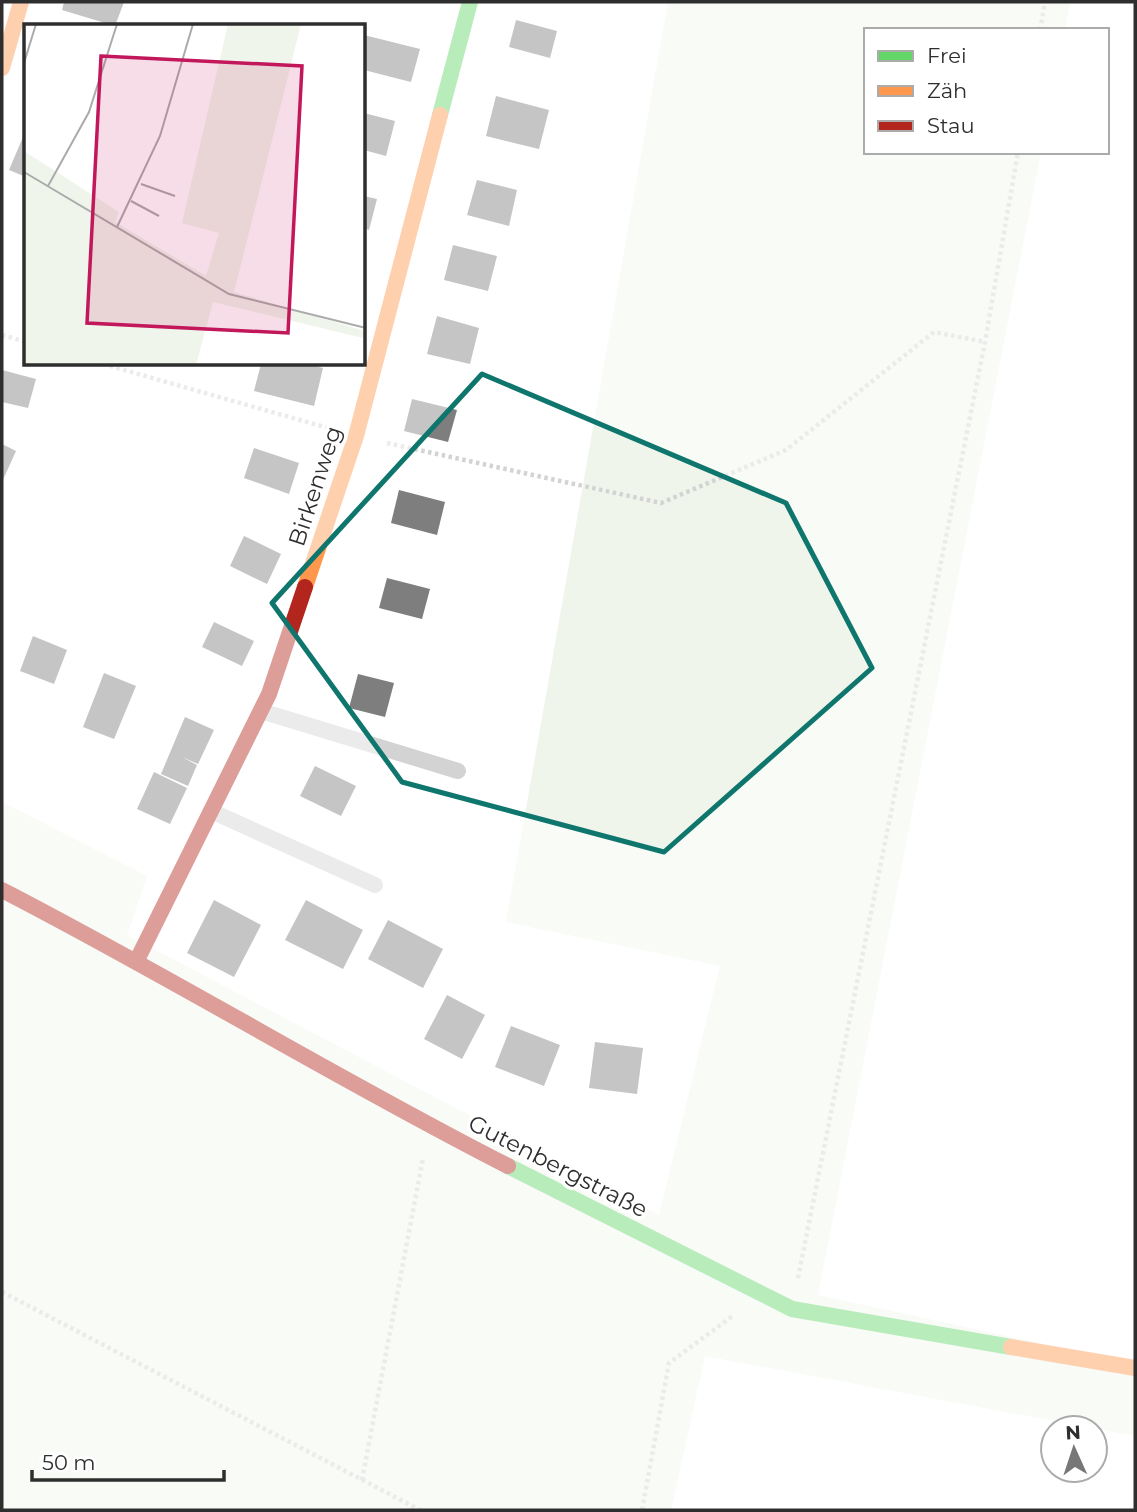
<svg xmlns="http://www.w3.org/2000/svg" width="1137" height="1512" viewBox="0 0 1137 1512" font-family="Montserrat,sans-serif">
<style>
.green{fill:#f0f5ec}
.building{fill:#7e7e7e}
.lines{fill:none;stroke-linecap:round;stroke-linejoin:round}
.path{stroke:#d3d3d3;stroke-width:4.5;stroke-dasharray:3.5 3.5;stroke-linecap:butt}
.lane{stroke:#d3d3d3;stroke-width:16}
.fast{stroke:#63d668;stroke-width:16}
.slow{stroke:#ff974d;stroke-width:16}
.jam{stroke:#b3261e;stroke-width:16}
.marked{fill:none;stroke:#0f766e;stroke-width:5;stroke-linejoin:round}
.labels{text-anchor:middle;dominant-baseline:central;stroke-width:7;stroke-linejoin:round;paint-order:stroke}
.street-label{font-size:23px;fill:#2e2e2e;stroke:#fff}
.inset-road{fill:none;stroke:#ababab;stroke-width:2}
.view{fill:#c2185b;fill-opacity:0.15;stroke:#c2185b;stroke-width:3.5}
.inset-edge{fill:none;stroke:#2e2e2e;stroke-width:3.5}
</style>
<rect width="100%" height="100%" fill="#fff"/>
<polygon class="green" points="668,2 1070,2 1065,30 866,30 866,152 1041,152 818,1295 1135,1364 1135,1436 705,1356 671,1510 2,1510 2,802 147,876 127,935 659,1215 720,966 506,922"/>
<g class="building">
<polygon points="64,2 124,2 115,26 62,10"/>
<polygon points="516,20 557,31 550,58 509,47"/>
<polygon points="364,35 420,49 411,82 364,70"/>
<polygon points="496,96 549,110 539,149 486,136"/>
<polygon points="364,113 395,121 386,156 364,150"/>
<polygon points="23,137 26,139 26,177 9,170"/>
<polygon points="477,180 517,190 509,226 467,215"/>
<polygon points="364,196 377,199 369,230 364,228"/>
<polygon points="453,245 497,256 488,291 444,280"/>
<polygon points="437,316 479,328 470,364 427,354"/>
<polygon points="261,364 306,364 323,368 314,406 254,391"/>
<polygon points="2,370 36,379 28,408 2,402"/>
<polygon points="412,399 457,410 448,442 404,431"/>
<polygon points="2,444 16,451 2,482"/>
<polygon points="254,448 299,463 289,494 244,478"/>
<polygon points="399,490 445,502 437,535 391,523"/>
<polygon points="244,536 281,554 267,584 230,566"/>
<polygon points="387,578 430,589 422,619 379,608"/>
<polygon points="214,622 254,641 242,666 202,647"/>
<polygon points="33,636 67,650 54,684 20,671"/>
<polygon points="104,673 136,686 114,739 83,727"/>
<polygon points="358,674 394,683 385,717 349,708"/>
<polygon points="185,717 214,730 198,764 182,757 197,765 188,786 161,774"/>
<polygon points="315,766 356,786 341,816 300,796"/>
<polygon points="154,772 187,788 170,824 137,809"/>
<polygon points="214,900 261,925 234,977 187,953"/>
<polygon points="306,900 363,930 343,969 285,940"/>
<polygon points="388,920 443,949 423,988 368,959"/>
<polygon points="447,995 485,1015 462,1059 424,1039"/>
<polygon points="511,1026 560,1045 544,1086 495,1067"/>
<polygon points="595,1042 643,1048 637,1094 589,1088"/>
</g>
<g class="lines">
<g class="path">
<polyline points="1040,30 1045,2"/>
<polyline points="2,335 26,342"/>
<polyline points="103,364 328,428"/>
<polyline points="387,443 661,503 786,450 934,332 985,342"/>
<polyline points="798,1278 985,342 1018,152"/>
<polyline points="2,1292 420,1510"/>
<polyline points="362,1480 423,1158"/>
<polyline points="642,1510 669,1363 734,1315"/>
</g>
<g class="lane">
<polyline points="261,711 458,771"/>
<polyline points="211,811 375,885"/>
</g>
<g class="fast">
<polyline points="440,115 470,2"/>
<polyline points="508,1166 792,1309 1011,1347"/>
</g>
<g class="slow">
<polyline points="2,68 21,2"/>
<polyline points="305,587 356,436 440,115"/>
<polyline points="1011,1347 1135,1368"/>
</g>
<g class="jam">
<path d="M2 890C173 978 337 1079 508 1166"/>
<polyline points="137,960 269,694 305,587"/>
</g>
</g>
<path d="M0 0H1137V1512H0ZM482 374 786 503 872 668 664 852 402 782 272 603Z" fill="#fff" fill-opacity=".55" fill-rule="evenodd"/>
<path class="marked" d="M482 374 786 503 872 668 664 852 402 782 272 603Z"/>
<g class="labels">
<g class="street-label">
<text transform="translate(315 486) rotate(-72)">Birkenweg</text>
<text transform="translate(558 1166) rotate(27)">Gutenbergstraße</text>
</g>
</g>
<g transform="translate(24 24)">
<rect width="341" height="341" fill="#fff"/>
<path d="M204 0H277L210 268 341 307 339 314 189 278 172 341H0V127L95 188 91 198 182 252 195 209 158 199Z" fill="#f0f5ec"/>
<path class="inset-road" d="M0 39 12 0M0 148 205 270 342 304M117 160 151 172M24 162 65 88 93 0M107 177 135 192M93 203 136 112 169 0"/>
<path class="view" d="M77 32 278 42 264 309 63 299Z"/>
<rect width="341" height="341" class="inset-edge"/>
</g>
<rect width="1137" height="1512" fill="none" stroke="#2e2e2e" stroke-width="7"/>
<rect x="864" y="28" width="245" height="126" fill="#ffffff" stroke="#ababab" stroke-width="2"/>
<rect x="878" y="51" width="35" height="10" fill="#63d668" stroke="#ababab" stroke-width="2"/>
<text x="927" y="63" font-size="21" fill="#2e2e2e">Frei</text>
<rect x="878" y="86" width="35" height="10" fill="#ff974d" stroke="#ababab" stroke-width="2"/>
<text x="927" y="98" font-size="21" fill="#2e2e2e">Zäh</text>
<rect x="878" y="121" width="35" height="10" fill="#b3261e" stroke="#ababab" stroke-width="2"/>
<text x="927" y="133" font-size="21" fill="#2e2e2e">Stau</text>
<g transform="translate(1074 1449) rotate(357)"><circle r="33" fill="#ffffff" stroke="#ababab" stroke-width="2"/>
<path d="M0-5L12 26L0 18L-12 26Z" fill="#777777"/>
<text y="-10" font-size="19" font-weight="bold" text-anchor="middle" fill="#2e2e2e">N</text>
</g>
<path d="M32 1470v10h192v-10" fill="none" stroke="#2e2e2e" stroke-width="3.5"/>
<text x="42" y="1470" font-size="21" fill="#2e2e2e" stroke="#ffffff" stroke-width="5" paint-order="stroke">50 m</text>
</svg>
